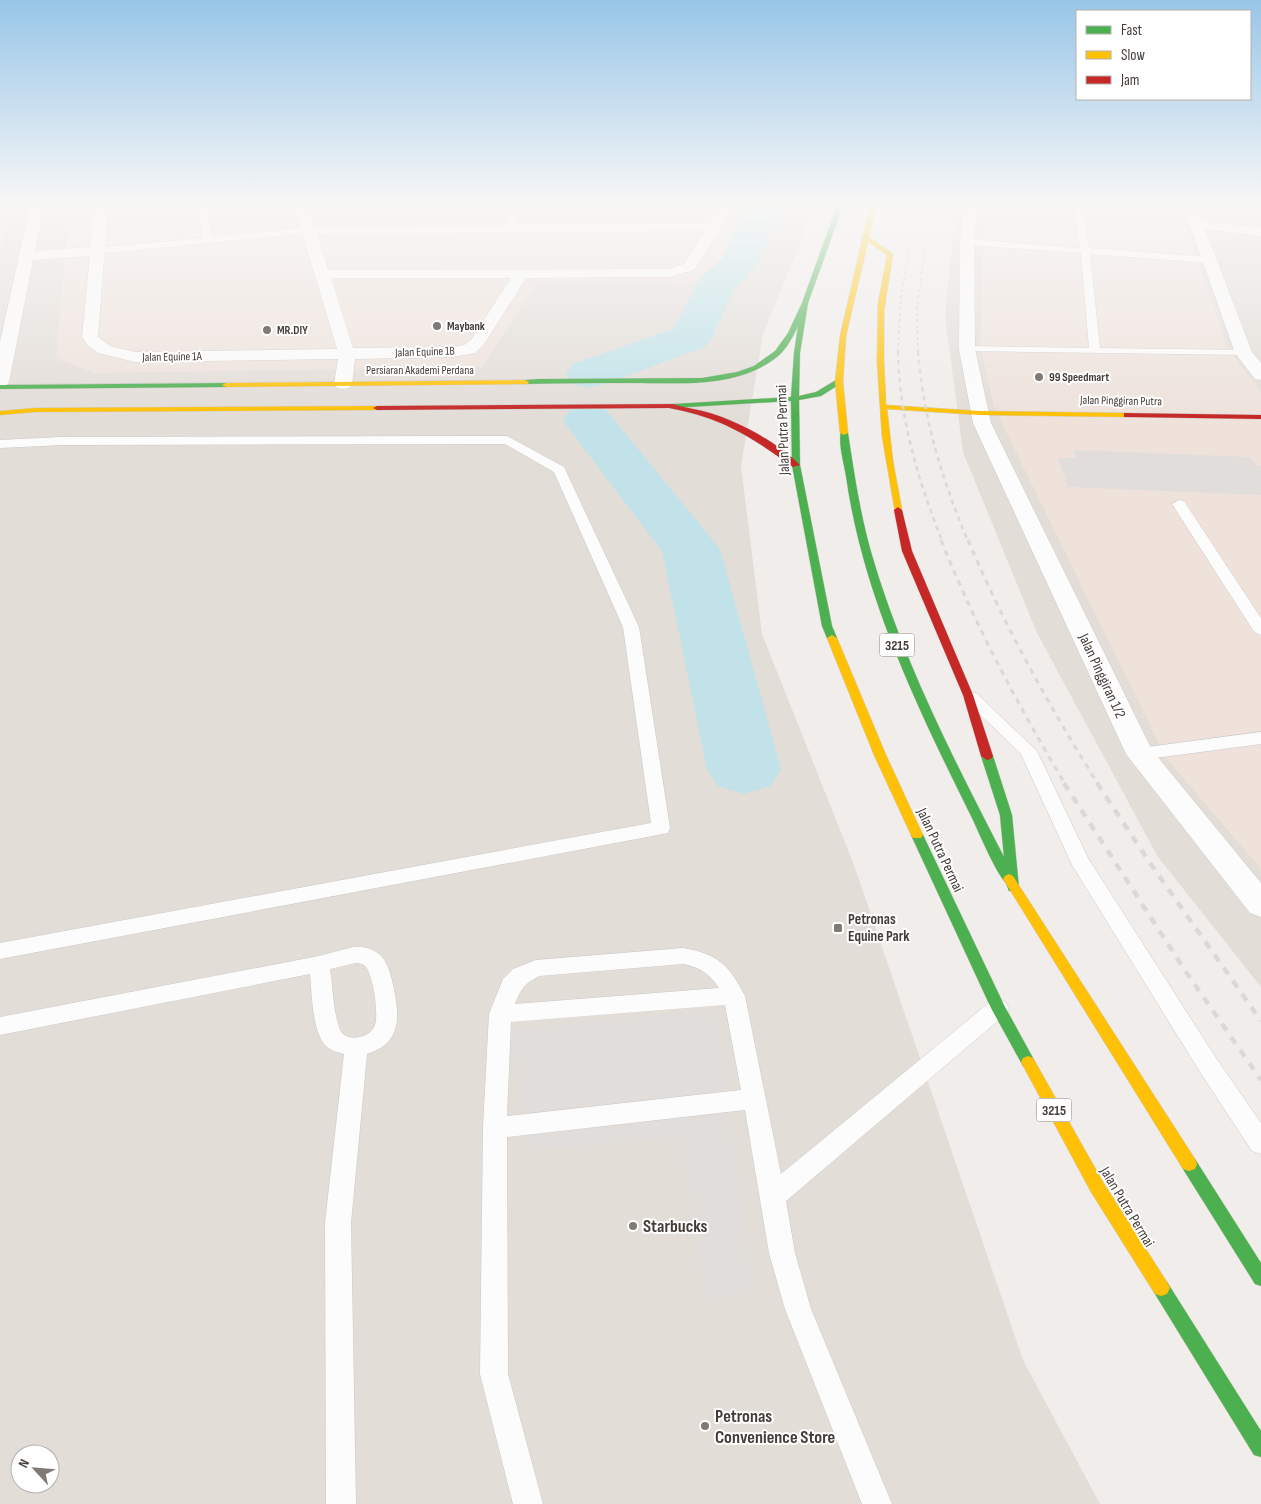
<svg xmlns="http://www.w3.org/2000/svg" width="1261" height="1504" viewBox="0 0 1261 1504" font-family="'Sofia Sans Condensed',sans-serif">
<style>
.residential{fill:#e3ddd8;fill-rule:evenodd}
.commercial{fill:#eee2db}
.parking{fill:#e0dddb}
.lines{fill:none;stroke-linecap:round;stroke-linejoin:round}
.river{fill:#c0e2e8;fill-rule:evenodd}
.lane-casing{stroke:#ccc9c6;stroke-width:1}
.street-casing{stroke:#ccc9c6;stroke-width:1}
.fast-casing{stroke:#cfc9c4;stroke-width:1}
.slow-casing{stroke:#cfc9c4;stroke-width:1}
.jam-casing{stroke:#cfc9c4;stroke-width:1}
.lane{fill:#fdfcfc;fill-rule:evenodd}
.street{fill:#fdfcfc;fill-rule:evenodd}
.fast{fill:#4caf50;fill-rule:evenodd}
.slow{fill:#ffc107;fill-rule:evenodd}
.jam{fill:#c62828;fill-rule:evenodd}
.rail-far3{stroke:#d9d9d8;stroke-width:2;stroke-dasharray:3 3;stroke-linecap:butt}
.rail-far2{stroke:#d9d9d8;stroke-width:2.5;stroke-dasharray:4.5 4.5;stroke-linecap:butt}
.rail-far1{stroke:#d9d9d8;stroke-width:3;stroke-dasharray:5.5 5.5;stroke-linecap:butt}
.rail{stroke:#d9d9d8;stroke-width:4.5;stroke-dasharray:8 8;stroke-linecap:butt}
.poi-dot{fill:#807a76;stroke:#fff;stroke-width:2}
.labels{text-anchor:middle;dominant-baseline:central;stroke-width:4;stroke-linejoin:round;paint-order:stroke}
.far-poi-label{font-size:12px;font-weight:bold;fill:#443c37;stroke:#fff;text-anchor:start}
.far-street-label{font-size:12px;fill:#443c37;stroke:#fff}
.shield{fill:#fff;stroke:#7c7673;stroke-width:1}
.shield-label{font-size:14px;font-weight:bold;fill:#443c37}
.street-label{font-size:15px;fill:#443c37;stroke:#fff}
.poi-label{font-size:15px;font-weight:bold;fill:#443c37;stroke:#fff;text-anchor:start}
.near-poi-label{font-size:18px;font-weight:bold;fill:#443c37;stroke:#fff;text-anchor:start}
</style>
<rect width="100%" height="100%" fill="#f0edea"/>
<g class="residential">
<path d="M0 206H815L763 334 741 466 762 634 854 865 1023 1360 1100 1504H0ZM20 1454H50V1484H20Z"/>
<polygon points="956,206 1261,206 1261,987 1158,857 1037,633 963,452 945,317"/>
</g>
<g class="commercial">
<polygon points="0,206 12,206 0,254"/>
<polygon points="69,206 757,206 724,265 691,283 538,281 482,367 94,373 56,358"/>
<polygon points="984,206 1179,206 1228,349 1261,392 1261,869 1166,758 994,407 980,344"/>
</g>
<g class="parking">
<polygon points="1073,450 1250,457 1256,466 1261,466 1261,495 1068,487 1058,458 1076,458"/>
<polygon points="716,1009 753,1288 706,1303 682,1137 531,1150 509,1030"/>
</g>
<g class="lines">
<g class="river">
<polygon points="750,206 784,206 772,227 758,264 734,290 712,338 705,347 605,384 589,388 573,384 566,374 573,364 673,329 702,276 722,259 736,227"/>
<polygon points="588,406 606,410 720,549 781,769 770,786 744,794 718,786 707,769 662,551 563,421 570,410"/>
</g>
<defs>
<g id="lane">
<polygon points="199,206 207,206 212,237 309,227 313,230 309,233 97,254 92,251 97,248 203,238"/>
<polygon points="510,206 518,206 515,229 511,232 507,229"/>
<polygon points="1074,206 1082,206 1089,248 1209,257 1214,260 1209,263 1090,254 1100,348 1244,350 1249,353 1248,355 963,351 962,349 963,347 967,346 1089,348 1081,253 967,245 963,242 967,239 1080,248"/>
<polygon points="507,436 564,467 639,627 670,828 668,833 0,959 0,943 651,823 623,627 554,472 505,444 62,445 0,448 0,440 62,437"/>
<polygon points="1179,500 1184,501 1261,618 1261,635 1256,633 1253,630 1172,504"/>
<polygon points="970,692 976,693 1037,751 1088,858 1216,1058 1261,1123 1261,1154 1252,1151 1200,1072 1072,865 1021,754 962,697 964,693"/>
<polygon points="1261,732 1261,744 1140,760 1134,758 1131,754 1134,750 1140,748"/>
<path d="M353 947C361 946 372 948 379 954 387 960 391 975 393 985 400 1016 402 1043 367 1054L351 1223 356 1504H326L325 1223 344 1054C338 1052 331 1051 326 1046 312 1032 312 994 310 974L0 1035V1017L319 956ZM356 963C360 963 364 964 366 967 373 976 379 1014 375 1025 371 1039 343 1044 339 1027 333 1009 333 988 330 969Z"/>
<path d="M683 948C718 954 729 965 745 996L781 1174 990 1002 998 999 1006 1002 1009 1008 1006 1014 786 1201 795 1253 811 1309 892 1504H862L785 1309 769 1253 745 1110 507 1137 508 1374 543 1504H513L480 1374 483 1128 489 1014 503 979 513 969 536 960ZM683 964C700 967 710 974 719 988L515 1004C520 990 525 983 539 976ZM725 1005 741 1090 507 1116 511 1022Z"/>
</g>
<g id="street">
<path d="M30 206H44L35 251 90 247 94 206H108L98 337 110 346 135 352 337 349 294 206H308L314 226 710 223 721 206H735L694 270 670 277 526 278 485 343 475 353 453 357 355 359 352 384 349 388 343 389 337 388 334 384 338 359 135 362 98 353 88 346 82 337 90 256 33 260 9 382 6 386 0 387V342ZM705 231 684 264 669 269 328 270 317 234ZM331 278H511L471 340 464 345 453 347 353 348Z"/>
<polygon points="963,206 977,206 974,242 975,349 991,423 1152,750 1261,883 1261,917 1250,913 1126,754 973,423 959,349 960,242"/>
<polygon points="1183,206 1197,206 1202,221 1261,228 1261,236 1205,229 1252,352 1261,363 1261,380 1255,379 1235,353"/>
</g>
<g id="fast">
<path d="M837 206H843L808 303 800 353 799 396 816 392 836 380 843 382 821 396 799 400 800 465 832 626 837 638 832 641 827 638 822 626 792 465 791 401 673 408 669 406 673 404 791 397 794 353 798 326C792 339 785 352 773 360 733 388 679 383 632 383 596 383 561 383 525 384L521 382 525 380 538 379 702 378 737 372 754 366 775 351 788 333 802 303Z"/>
<polygon points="229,383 230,385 226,387 0,389 0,385"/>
<path d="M841 431 848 433C854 473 860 513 871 552 902 659 953 758 1004 857L1000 815 981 756 987 752 993 756 1012 815 1019 888 1017 891H1009L1006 883C997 875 979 833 973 820 919 711 863 597 846 476 844 463 838 444 841 431Z"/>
<polygon points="917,831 921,832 923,835 1004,1005 1033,1058 1035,1062 1033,1066 1028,1068 1023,1066 991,1008 911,835 913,832"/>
<polygon points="1189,1157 1195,1159 1261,1263 1261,1286 1255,1284 1183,1169 1181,1164 1183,1159"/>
<polygon points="1161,1280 1167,1282 1261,1431 1261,1457 1254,1455 1155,1294 1152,1288 1155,1282"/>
</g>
<g id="slow">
<polygon points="870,206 876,206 869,237 893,254 884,311 884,361 886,405 980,411 1127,413 1130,413 1130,417 980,415 887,409 893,461 902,510 898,513 895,512 882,436 877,361 878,304 887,255 868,242 846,336 843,382 848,433 844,435 840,433 835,382 840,336"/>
<polygon points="525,380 529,382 528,384 226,387 222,385 226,383"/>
<polygon points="377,406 380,406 380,410 35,412 0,415 0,411 35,408"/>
<polygon points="832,635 837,638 886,755 923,835 921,838 913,838 911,835 874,755 827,638"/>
<polygon points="1009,874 1013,876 1195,1159 1197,1164 1195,1169 1189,1171 1183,1169 1005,882 1003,879 1005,876"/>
<polygon points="1028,1056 1033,1058 1103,1182 1167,1282 1170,1288 1167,1294 1161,1296 1155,1294 1091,1192 1021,1062 1023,1058"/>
</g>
<g id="jam">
<path d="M673 404C684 408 698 409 710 413 738 421 780 444 800 465L793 467C750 436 722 418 669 408L377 410 373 408 377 406Z"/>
<polygon points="1124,413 1261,415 1261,419 1127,417 1124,417"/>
<polygon points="898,507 902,510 912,551 973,695 993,756 991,759 987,760 981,756 963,695 902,551 894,510"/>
</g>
</defs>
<use href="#lane" class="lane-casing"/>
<use href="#street" class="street-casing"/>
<use href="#fast" class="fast-casing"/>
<use href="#slow" class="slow-casing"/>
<use href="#jam" class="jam-casing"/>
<use href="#lane" class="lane"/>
<use href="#street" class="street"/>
<use href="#fast" class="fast"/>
<use href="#slow" class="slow"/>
<use href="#jam" class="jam"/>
<g class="rail-far3">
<polyline points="898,352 901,297 916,206"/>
<polyline points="918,352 917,309 931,206"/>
</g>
<g class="rail-far2">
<path d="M898 351C899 417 918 480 942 541"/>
<path d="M918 351C923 417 942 480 968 541"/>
</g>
<g class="rail-far1">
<path d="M941 540C975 625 1018 705 1065 784"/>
<path d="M968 540C1004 625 1049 706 1098 784"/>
</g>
<g class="rail">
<polyline points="1064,783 1186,972 1261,1080"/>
<polyline points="1097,783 1150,863 1261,1021"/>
</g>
</g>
<linearGradient id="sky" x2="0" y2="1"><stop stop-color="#98c6e8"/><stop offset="0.49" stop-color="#f8f7f6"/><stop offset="1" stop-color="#f8f7f6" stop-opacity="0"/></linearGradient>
<rect width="1261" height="417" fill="url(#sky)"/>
<g class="poi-dot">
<circle cx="437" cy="326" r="5"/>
<circle cx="267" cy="330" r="5"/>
<circle cx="1039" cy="377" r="5"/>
<rect x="833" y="923" width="10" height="10" rx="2.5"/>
<circle cx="633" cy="1226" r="5"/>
<circle cx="705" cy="1426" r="5"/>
</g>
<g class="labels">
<g class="far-poi-label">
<text x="447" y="326">Maybank</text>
<text x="277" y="330">MR.DIY</text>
<text x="1049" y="377">99 Speedmart</text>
</g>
<g class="far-street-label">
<text transform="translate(425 352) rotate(-2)">Jalan Equine 1B</text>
<text transform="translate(172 357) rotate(-1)">Jalan Equine 1A</text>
<text x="420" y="370">Persiaran Akademi Perdana</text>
<text transform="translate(1121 401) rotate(1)">Jalan Pinggiran Putra</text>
</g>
<g class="shield">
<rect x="879.5" y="633.5" width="35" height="23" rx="4"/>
<rect x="1036.5" y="1098.5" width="35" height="23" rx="4"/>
</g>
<g class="shield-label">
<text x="897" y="645">3215</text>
<text x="1054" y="1110">3215</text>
</g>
<g class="street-label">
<text transform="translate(783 430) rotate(-92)">Jalan Putra Permai</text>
<text transform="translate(1102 676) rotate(65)">Jalan Pinggiran 1/2</text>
<text transform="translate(940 850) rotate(65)">Jalan Putra Permai</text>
<text transform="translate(1127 1207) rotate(59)">Jalan Putra Permai</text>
</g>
<g class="poi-label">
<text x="848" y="919">Petronas<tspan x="848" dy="17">Equine Park</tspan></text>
</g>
<g class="near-poi-label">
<text x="643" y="1226">Starbucks</text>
<text x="715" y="1416">Petronas<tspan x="715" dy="21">Convenience Store</tspan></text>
</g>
</g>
<rect x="1076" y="10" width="175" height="90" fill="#ffffff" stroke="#b4b1af"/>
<rect x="1086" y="26" width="25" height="8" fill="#4caf50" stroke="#b4b1af"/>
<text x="1121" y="35" font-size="15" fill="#443c37">Fast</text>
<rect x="1086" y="51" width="25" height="8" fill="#ffc107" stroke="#b4b1af"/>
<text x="1121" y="60" font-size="15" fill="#443c37">Slow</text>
<rect x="1086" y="76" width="25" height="8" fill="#c62828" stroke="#b4b1af"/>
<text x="1121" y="85" font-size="15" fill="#443c37">Jam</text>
<g transform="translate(35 1469) rotate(296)"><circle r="24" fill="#ffffff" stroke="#b4b1af"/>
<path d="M0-4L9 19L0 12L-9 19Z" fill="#807a76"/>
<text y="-8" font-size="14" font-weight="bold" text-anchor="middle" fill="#443c37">N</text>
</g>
</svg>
